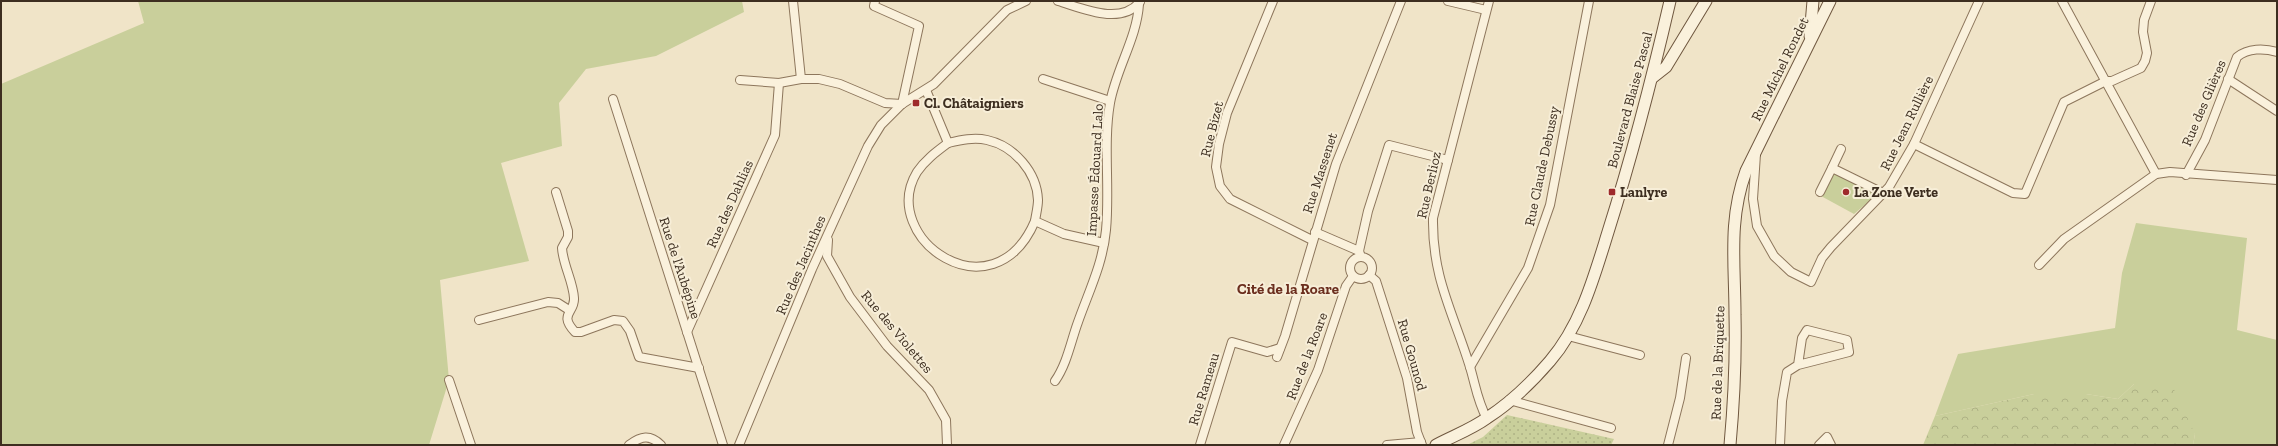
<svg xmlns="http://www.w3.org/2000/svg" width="2278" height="446" viewBox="0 0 2278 446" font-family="'Zilla Slab',serif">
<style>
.grass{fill:#c9cf9b}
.forest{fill:url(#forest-crowns)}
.park{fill:url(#park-dots)}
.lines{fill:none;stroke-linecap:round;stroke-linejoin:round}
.street-casing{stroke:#8d765c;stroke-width:10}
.secondary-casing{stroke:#6f573f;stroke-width:13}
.street{stroke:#faf1dc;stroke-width:8}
.secondary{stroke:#faf1dc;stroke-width:11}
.poi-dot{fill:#9e2a2b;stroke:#f7eed8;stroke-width:1.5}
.labels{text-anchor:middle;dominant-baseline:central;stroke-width:4;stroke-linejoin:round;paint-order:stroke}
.street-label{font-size:14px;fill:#3d2e20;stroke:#f7eed8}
.poi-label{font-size:14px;font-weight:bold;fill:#3d2e20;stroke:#f7eed8;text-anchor:start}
.neighbourhood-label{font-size:15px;font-weight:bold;fill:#6b2e1e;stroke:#f7eed8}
</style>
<defs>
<pattern id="forest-crowns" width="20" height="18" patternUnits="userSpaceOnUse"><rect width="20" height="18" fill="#c9cf9b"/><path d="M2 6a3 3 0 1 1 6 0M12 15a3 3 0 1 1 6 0" fill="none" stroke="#aeb285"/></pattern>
<pattern id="park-dots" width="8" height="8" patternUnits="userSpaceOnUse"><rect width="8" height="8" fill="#c9cf9b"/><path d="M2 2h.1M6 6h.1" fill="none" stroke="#aeb285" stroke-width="1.8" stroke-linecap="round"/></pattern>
</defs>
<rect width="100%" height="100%" fill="#f0e4c8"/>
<g class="grass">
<polygon points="138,1 742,1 744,12 656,56 586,69 559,103 562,146 501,163 529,261 440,280 449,380 429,445 1,445 1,84 144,23"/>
<polygon points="1834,171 1874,193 1874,197 1854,214 1821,196"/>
<polygon points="2136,223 2247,238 2237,330 2277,340 2277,445 2193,445 2195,434 2134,384 2118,399 2086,394 2034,394 1935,416 1958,354 2115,328 2122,273"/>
</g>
<polygon class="forest" points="2134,384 2172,385 2195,434 2193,445 1923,445 1935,416 2034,394 2086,394 2118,399"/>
<polygon class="park" points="1507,415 1614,439 1611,445 1467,445 1483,437"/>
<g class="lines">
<defs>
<g id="street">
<polyline points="793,1 801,79 819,79 840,84 885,103 902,104"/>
<polyline points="875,1 874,6 919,26 902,104"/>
<path d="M1058 1C1082 8 1120 26 1140 2"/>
<polyline points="1273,1 1227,113 1219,144 1216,167 1220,186 1230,199 1312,240"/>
<polyline points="1448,1 1486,10"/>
<polyline points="2062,1 2156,174"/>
<polyline points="1043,79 1110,101"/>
<polyline points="2228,79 2277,111"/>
<polyline points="740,80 779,83 801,79"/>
<path d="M926 90 948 143C936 152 925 160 917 172 877 238 993 319 1035 221"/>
<polyline points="613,99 723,445"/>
<path d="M948 143C961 140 974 137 987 140 1014 146 1037 172 1038 200 1038 207 1036 214 1035 221L1064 234 1104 243"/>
<polyline points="1914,144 2013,193 2025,194 2064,102 2106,81 2112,81 2141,68 2145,61 2147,53 2143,32 2144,20 2151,1"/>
<polyline points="1756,154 1753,199 1757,226 1774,256 1791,272 1811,282 1822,258 1831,247 1889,187 1914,144 1979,1"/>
<polyline points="1832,168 1841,149"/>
<path d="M2186 175 2205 140 2237 57C2248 48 2264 48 2277 52"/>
<path d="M556 192 568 231V237L562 248C563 265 573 281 574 298 575 313 558 314 575 332H581L614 320 623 321 630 331 639 357 699 368"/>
<polyline points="1820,192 1832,168 1883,193"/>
<polyline points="1315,232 1359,251"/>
<polyline points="828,240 827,256 850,297 887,346 929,390 946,420 947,445"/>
<polyline points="1361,257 1359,251 1368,211 1389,145 1448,160"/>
<circle cx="1361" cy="268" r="11"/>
<polyline points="2039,265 2064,239 2156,174 2170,172 2277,180"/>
<polyline points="1369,275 1376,281 1407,378 1417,432 1422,445"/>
<polyline points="479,320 548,302 558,303 569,310"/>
<polyline points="687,332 775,135 779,83"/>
<polyline points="1568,336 1640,355"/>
<polyline points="1277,357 1285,336 1336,164 1401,1"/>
<polyline points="1470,367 1528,268 1550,205 1589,1"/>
<polyline points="449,380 471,445"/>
<path d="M1055 381C1067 364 1071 341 1078 322 1089 291 1103 263 1106 230 1110 188 1103 144 1110 103 1116 69 1137 38 1139 4"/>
<polyline points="1509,400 1611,428"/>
<path d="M1487 419C1477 400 1476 387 1470 367 1453 312 1432 278 1433 218L1489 1"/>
<path d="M629 445C641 436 650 434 661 445"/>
<polyline points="739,445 812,269 868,146 881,125 902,104 934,84 1007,10 1026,1"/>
<polyline points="1200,445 1232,342 1267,352 1280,348"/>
<polyline points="1284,445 1318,370 1346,286 1353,276"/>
<polyline points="1387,445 1421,442"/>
<polyline points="1668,445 1680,398 1686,358"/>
<polyline points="1780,445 1782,401 1787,372 1798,365 1849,352 1847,340 1807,330 1802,338 1798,365"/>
<polyline points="1819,445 1827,437 1831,445"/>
</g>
<g id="secondary">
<polyline points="1810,36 1813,1"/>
<polyline points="1652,78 1666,67 1706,1"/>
<path d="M1436 445C1453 436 1472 429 1487 418 1510 403 1532 382 1550 361 1581 325 1594 277 1608 232 1632 156 1652 79 1670 1"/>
<path d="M1730 445C1734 401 1736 359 1735 315 1735 264 1728 220 1746 171L1830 1"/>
</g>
</defs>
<use href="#street" class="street-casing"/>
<use href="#secondary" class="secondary-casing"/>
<use href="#street" class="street"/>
<use href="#secondary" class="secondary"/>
</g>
<g class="poi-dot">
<rect x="912" y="99" width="8" height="8" rx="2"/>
<rect x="1608" y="188" width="8" height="8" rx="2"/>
<circle cx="1846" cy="192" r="4"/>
</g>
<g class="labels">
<g class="street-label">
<text transform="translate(1780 69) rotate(-64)">Rue Michel Rondet</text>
<text transform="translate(1630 100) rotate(-75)">Boulevard Blaise Pascal</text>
<text transform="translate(2204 103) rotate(-67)">Rue des Glières</text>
<text transform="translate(1907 123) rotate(-64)">Rue Jean Rullière</text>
<text transform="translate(1212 129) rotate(-76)">Rue Bizet</text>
<text transform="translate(1542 166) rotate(-78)">Rue Claude Debussy</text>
<text transform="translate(1095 170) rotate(-87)">Impasse Édouard Lalo</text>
<text transform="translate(1320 173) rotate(-72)">Rue Massenet</text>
<text transform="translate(1429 185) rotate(-77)">Rue Berlioz</text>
<text transform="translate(730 204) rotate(-66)">Rue des Dahlias</text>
<text transform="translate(801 265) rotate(-67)">Rue des Jacinthes</text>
<text transform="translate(680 268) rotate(72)">Rue de l'Aubépine</text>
<text transform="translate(897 332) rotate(50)">Rue des Violettes</text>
<text transform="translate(1412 355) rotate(74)">Rue Gounod</text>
<text transform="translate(1307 356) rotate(-69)">Rue de la Roare</text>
<text transform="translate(1718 363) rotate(-88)">Rue de la Briquette</text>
<text transform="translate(1204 389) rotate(-73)">Rue Rameau</text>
</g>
<g class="poi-label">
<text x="924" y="103">Cl. Châtaigniers</text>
<text x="1620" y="192">Lanlyre</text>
<text x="1854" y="192">La Zone Verte</text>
</g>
<g class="neighbourhood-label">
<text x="1288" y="289">Cité de la Roare</text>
</g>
</g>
<rect width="2278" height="446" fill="none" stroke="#3d2e20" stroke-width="4"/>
</svg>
